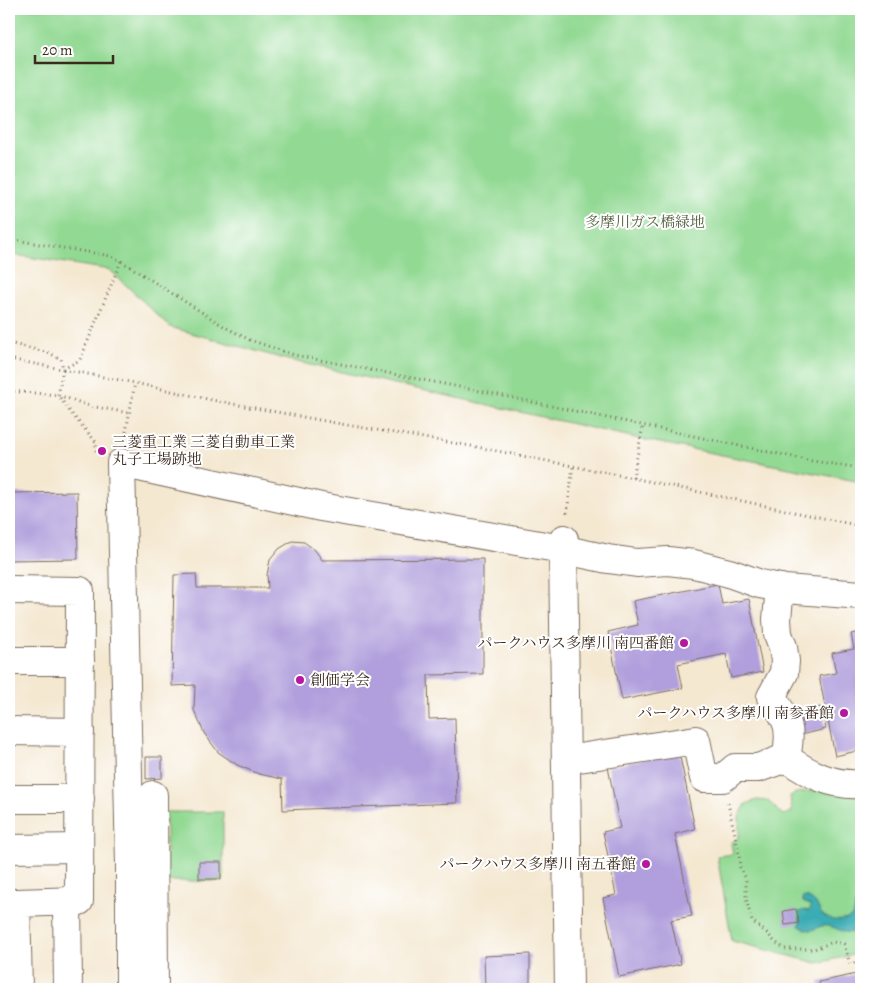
<svg xmlns="http://www.w3.org/2000/svg" width="870" height="998" viewBox="0 0 870 998" font-family="Alegreya,'Noto Serif JP',serif">
<style>
.green{fill:#92d993;stroke:#668258}
.water{fill:#3aacb3;stroke:#3a6b68}
.building{fill:#b09fdc}
.lines{fill:none;stroke-linecap:round;stroke-linejoin:round}
.minor-casing{stroke:#7c6c5d;stroke-width:30}
.path{stroke:#7c6c5d;stroke-width:3;stroke-dasharray:1 4;stroke-linecap:butt}
.minor{stroke:#fff;stroke-width:28}
.poi-dot{fill:#b5179e;stroke:#fff;stroke-width:2}
.labels{text-anchor:middle;dominant-baseline:central;stroke-width:4;stroke-linejoin:round;paint-order:stroke}
.park-label{font-size:15px;fill:#555f41;stroke:#fff}
.poi-label{font-size:15px;fill:#3b2a1e;stroke:#fff;text-anchor:end}
</style>
<rect width="100%" height="100%" fill="#fff"/>
<filter id="ink" filterUnits="userSpaceOnUse"><feTurbulence type="fractalNoise" baseFrequency=".02" numOctaves="2"/><feDisplacementMap in="SourceGraphic" scale="10" xChannelSelector="R" yChannelSelector="G"/><feConvolveMatrix kernelMatrix="1 2 1 2 8 2 1 2 1" color-interpolation-filters="sRGB"/></filter>
<filter id="wash" filterUnits="userSpaceOnUse"><feTurbulence type="fractalNoise" baseFrequency=".0096" numOctaves="4" result="noise"/><feDisplacementMap in="SourceGraphic" scale="20" xChannelSelector="R" yChannelSelector="G"/><feGaussianBlur stdDeviation="1.12" result="paint"/><feColorMatrix in="noise" values="0 0 0 0 0 0 0 0 0 0 0 0 0 0 0 0 0 1.4 0 .05"/><feComposite in="paint" operator="in"/></filter>
<g filter="url(#wash)">
<rect width="100%" height="100%" fill="#f4e8d1"/>
<g class="green">
<polygon points="9,9 861,9 861,482 640,439 288,360 170,327 110,270 9,254"/>
<polygon points="824,789 861,796 861,953 817,963 732,941 717,856 733,854 731,843 739,837 739,817 746,804 757,800 768,801 783,815 792,812 790,796 796,793"/>
<rect x="166" y="812" width="57" height="69"/>
</g>
<path class="water" d="M806 897C809 898 814 901 816 904 819 907 819 911 822 914 829 921 841 922 849 918 860 912 849 903 861 900V928C846 938 842 929 828 926 814 924 816 937 798 925L800 923 799 912 804 910 809 911 811 906 803 902 802 898Z"/>
<g id="blocks">
<g class="building">
<polygon points="77,492 78,559 9,560 9,493"/>
<polygon points="292,541 304,542 315,550 322,560 483,559 483,674 428,675 429,719 455,718 457,803 283,810 282,779 259,774 237,765 218,752 204,733 194,710 195,685 172,686 174,575 196,574 197,588 268,588 267,575 270,560 279,549"/>
<polygon points="718,584 722,604 749,599 763,672 731,678 726,654 678,664 683,688 622,700 608,632 638,625 633,601"/>
<polygon points="861,632 861,750 835,756 819,676 836,673 832,653 854,649 851,634"/>
<polygon points="821,707 826,729 801,735 796,712"/>
<polygon points="679,752 695,829 675,834 692,916 671,920 681,964 619,977 603,898 616,895 603,832 620,828 608,767"/>
<polygon points="146,757 162,757 162,778 146,779"/>
<rect x="199" y="862" width="22" height="17"/>
<polygon points="796,909 799,923 785,925 783,911"/>
<polygon points="530,954 530,989 485,989 484,956"/>
<polygon points="861,973 861,989 821,989 819,982"/>
</g>
</g>
</g>
<g filter="url(#ink)">
<use href="#blocks" fill-opacity="0" stroke="#7c6c5d" stroke-width="1"/>
<g class="lines">
<defs>
<g id="minor">
<polyline points="564,539 563,549 569,989"/>
<path d="M780 588 777 619 778 634 783 647 785 661 784 673 771 697C789 720 792 730 786 758"/>
<polyline points="9,590 80,591 79,901 16,903 18,989"/>
<polyline points="9,661 80,661"/>
<polyline points="9,731 80,732"/>
<path d="M566 760 696 740 704 778H723L735 768H758L786 758C809 774 832 786 861 784"/>
<polyline points="153,795 154,989"/>
<polyline points="9,799 80,799"/>
<polyline points="9,849 79,848"/>
<polyline points="67,901 68,989"/>
<polyline points="130,989 130,864 121,463 321,507 551,547 608,559 637,563 668,561 694,564 729,573 760,584 785,589 861,595"/>
</g>
</defs>
<use href="#minor" class="minor-casing"/>
<g class="path">
<polyline points="9,239 111,256 121,261 225,327 250,340 294,355 475,390 812,461 861,468"/>
<polyline points="9,343 49,353 61,359 63,369 58,395 71,413 96,442 96,452"/>
<polyline points="9,359 135,383 212,400 341,424 477,447 633,478 861,526"/>
<polyline points="63,369 80,360 121,261"/>
<polyline points="9,391 58,395 90,406 129,413"/>
<polyline points="125,437 135,383"/>
<polyline points="633,478 643,425"/>
<polyline points="567,513 573,467"/>
<polyline points="728,803 739,854 740,867 746,879 746,899 752,921 768,934 774,941 785,949 814,949 833,942 844,944 850,964 861,961"/>
</g>
<use href="#minor" class="minor"/>
</g>
</g>
<g class="poi-dot">
<circle cx="102" cy="451" r="5"/>
<circle cx="684" cy="643" r="5"/>
<circle cx="300" cy="680" r="5"/>
<circle cx="844" cy="713" r="5"/>
<circle cx="646" cy="864" r="5"/>
</g>
<g class="labels">
<g class="park-label">
<text x="645" y="222">多摩川ガス橋緑地</text>
</g>
<g class="poi-label">
<text x="112" y="442" text-anchor="start">三菱重工業 三菱自動車工業<tspan x="112" dy="17">丸子工場跡地</tspan></text>
<text x="674" y="643">パークハウス多摩川 南四番館</text>
<text x="310" y="680" text-anchor="start">創価学会</text>
<text x="834" y="713">パークハウス多摩川 南参番館</text>
<text x="636" y="864">パークハウス多摩川 南五番館</text>
</g>
</g>
<rect width="870" height="998" fill="none" stroke="#fff" stroke-width="30"/>
<path d="M35 55v8h78v-8" fill="none" stroke="#3b2a1e" stroke-width="2.5"/>
<text x="42" y="55" font-size="15" fill="#3b2a1e" stroke="#ffffff" stroke-width="4" paint-order="stroke">20 m</text>
</svg>
